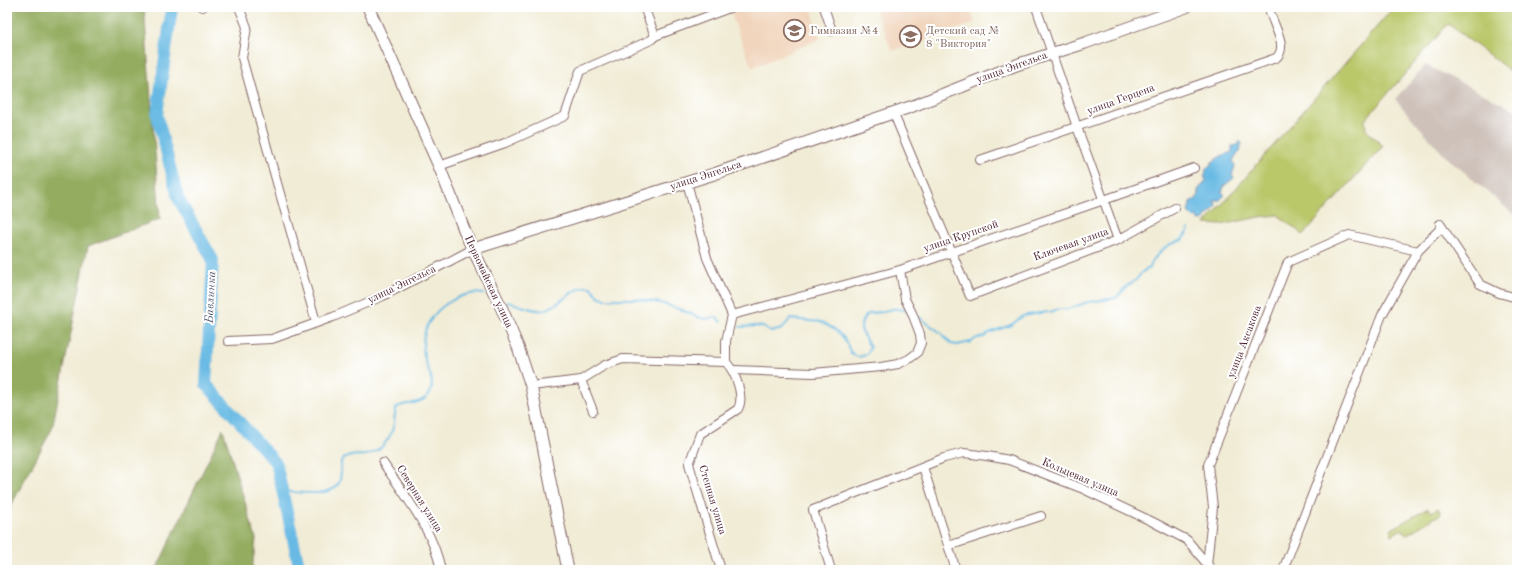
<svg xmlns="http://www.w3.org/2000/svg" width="1524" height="577" viewBox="0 0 1524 577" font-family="'Old Standard TT',serif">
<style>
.built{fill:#f1d5bd}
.industrial{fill:#cec1ba}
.green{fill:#bac86b;stroke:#82744b}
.forest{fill:#93ac5f;stroke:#6e6645}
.water{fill:#68bae4;stroke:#596c88}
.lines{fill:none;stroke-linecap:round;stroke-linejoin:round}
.stream{stroke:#68bae4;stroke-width:2}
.river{stroke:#68bae4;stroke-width:12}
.street-casing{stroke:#846766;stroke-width:10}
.secondary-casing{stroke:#846766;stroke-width:13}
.street{stroke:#fff;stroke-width:8}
.secondary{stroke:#fff;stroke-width:11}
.labels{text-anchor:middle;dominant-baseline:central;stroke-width:4;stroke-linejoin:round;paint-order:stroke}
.education-label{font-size:11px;fill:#785e54;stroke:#fff;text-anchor:start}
.street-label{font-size:11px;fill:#4a1f2b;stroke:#fff}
.water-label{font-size:12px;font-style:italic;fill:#565d75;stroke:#fff}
</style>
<rect width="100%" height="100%" fill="#fff"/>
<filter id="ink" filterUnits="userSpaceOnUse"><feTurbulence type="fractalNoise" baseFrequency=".025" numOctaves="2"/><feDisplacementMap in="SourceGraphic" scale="8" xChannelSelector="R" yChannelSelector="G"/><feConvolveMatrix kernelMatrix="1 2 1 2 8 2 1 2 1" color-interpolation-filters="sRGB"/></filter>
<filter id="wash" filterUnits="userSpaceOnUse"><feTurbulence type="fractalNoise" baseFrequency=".012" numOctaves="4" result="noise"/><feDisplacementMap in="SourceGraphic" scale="16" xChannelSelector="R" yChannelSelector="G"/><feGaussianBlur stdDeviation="0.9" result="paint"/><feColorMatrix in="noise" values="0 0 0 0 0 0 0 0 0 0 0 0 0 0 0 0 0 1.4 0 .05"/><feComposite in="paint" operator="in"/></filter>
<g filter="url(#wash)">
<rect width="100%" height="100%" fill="#f1ecd5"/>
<g class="built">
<polygon points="746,7 811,7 820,39 752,68 731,14"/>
<polygon points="874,7 970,7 975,23 892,51"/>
</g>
<polygon class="industrial" points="1426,65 1517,111 1517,217 1443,154 1395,99"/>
<g class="green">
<polygon points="1394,7 1517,7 1517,76 1448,24 1365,120 1366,130 1383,146 1303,235 1278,215 1259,217 1221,225 1205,224"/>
<polygon points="1428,508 1431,512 1438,508 1441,514 1406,535 1402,529 1392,535 1390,530"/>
</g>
<g class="forest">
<polygon points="7,7 144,7 160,219 88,246 52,429 7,513"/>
<polygon points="223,429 256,539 252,570 156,570"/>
</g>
<polygon class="water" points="1239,141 1242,143 1240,152 1236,155 1233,161 1235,166 1232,175 1234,178 1225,185 1222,192 1225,195 1220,200 1214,200 1217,206 1209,214 1205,216 1206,219 1202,221 1198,220 1197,217 1194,218 1188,212 1191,201 1195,200 1199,195 1198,190 1206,181 1204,175 1206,173 1205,169 1211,166 1211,163 1221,156 1232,152 1232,146 1237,145"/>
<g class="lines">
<g class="stream">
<path d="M507 302C520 304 531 312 544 310 561 306 574 284 591 287L598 296 606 299H636L661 303 682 310 698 317 705 319 716 317 721 322"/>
<polyline points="915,314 941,333 951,344 957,345 971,342 977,338 984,337 989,333 1011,325 1023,316 1039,313 1050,312 1059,309 1068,309 1088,302 1116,298 1127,286 1137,279 1142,272 1150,268 1153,260 1163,249 1171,244 1182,240 1189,229"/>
<path d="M740 327 757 326 763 327 771 332 782 329 790 319 821 322 834 329 844 338 851 353 857 357C865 356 868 355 870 347 866 339 856 328 864 318 866 316 868 313 871 313 874 312 878 313 881 312 895 308 894 308 909 311"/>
<path d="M282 491C296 492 336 499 340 480 341 474 341 466 341 461 349 454 356 456 365 455 379 453 389 441 393 428 395 421 394 414 397 407 409 402 422 405 430 393 435 383 429 372 426 363 418 340 426 318 446 304 458 296 470 291 484 294"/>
</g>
<polyline class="river" points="172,7 157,115 178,198 213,260 206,384 276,463 300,570"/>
</g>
</g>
<g filter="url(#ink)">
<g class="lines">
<defs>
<g id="street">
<polyline points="202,7 203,7"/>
<polyline points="239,7 247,27 242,58 316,322"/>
<polyline points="644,7 655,36"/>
<polyline points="824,7 832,31"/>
<polyline points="1036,7 1077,127 1118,240"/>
<polyline points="893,112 970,296 1118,240 1175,208"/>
<path d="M980 160 1276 58C1290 46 1271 24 1269 7"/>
<polyline points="439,166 505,143 565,116 580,71 651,40 655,36 732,7"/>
<path d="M687 182 707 258 732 315 726 341V362C735 372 745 396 738 409L700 434 689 464 721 570"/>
<polyline points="1440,224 1480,284 1499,293 1517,298"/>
<polyline points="732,315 900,270 1104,200 1194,168"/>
<polyline points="228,341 272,339 333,317 383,296 473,249"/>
<polyline points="733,370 813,373 881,367 898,364 909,359 917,353 921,343 920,334 912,313 905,299 900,270"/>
<polyline points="581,380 593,411"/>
<polyline points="531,386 581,380 605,365 623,359 726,362"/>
<path d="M383 463C406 497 433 530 441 570"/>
<polyline points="923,467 956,570"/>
<polyline points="948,546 1041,516"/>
<polyline points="1207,565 1213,507 1208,465 1288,262 1349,235 1418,251"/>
<polyline points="831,570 813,510 944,458 964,453 987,456 1009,460 1081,488 1153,522 1187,540 1212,570"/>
<polyline points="1283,570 1382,315 1418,251 1442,227"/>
</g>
<g id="secondary">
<polyline points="368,7 439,166 467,237 502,309 518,347 531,386 568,570"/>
<polyline points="473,249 714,174 913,106 1019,64 1085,43 1186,7"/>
</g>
</defs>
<use href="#street" class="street-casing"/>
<use href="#secondary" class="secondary-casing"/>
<use href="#street" class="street"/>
<use href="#secondary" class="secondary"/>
</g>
</g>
<defs>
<symbol id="school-ring" viewBox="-11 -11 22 22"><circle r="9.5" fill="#fff" stroke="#8d6e63" stroke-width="1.5"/><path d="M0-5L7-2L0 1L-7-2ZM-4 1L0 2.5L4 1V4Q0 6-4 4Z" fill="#8d6e63"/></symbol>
</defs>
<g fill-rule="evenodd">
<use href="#school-ring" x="782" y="18" width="25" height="25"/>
<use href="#school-ring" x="898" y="24" width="25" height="25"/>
</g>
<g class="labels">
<g class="education-label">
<text x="810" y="31">Гимназия №4</text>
<text x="926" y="31">Детский сад №<tspan x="926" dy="13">8 "Виктория"</tspan></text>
</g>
<g class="street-label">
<text transform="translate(1012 68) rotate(-20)">улица Энгельса</text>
<text transform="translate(1121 100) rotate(-20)">улица Герцена</text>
<text transform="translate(706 176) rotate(-18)">улица Энгельса</text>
<text transform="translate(961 237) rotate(-19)">улица Крупской</text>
<text transform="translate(1071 245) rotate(-20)">Ключевая улица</text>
<text transform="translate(488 282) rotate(65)">Первомайская улица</text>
<text transform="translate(402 285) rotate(-26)">улица Энгельса</text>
<text transform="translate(1245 342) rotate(-69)">улица Аксакова</text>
<text transform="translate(1080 478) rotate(23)">Кольцевая улица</text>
<text transform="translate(419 499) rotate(58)">Северная улица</text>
<text transform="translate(712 500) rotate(73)">Степная улица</text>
</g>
<g class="water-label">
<text transform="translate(211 297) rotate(-87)">Бавлинка</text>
</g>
</g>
<rect width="1524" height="577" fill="none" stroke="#fff" stroke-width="24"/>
</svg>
